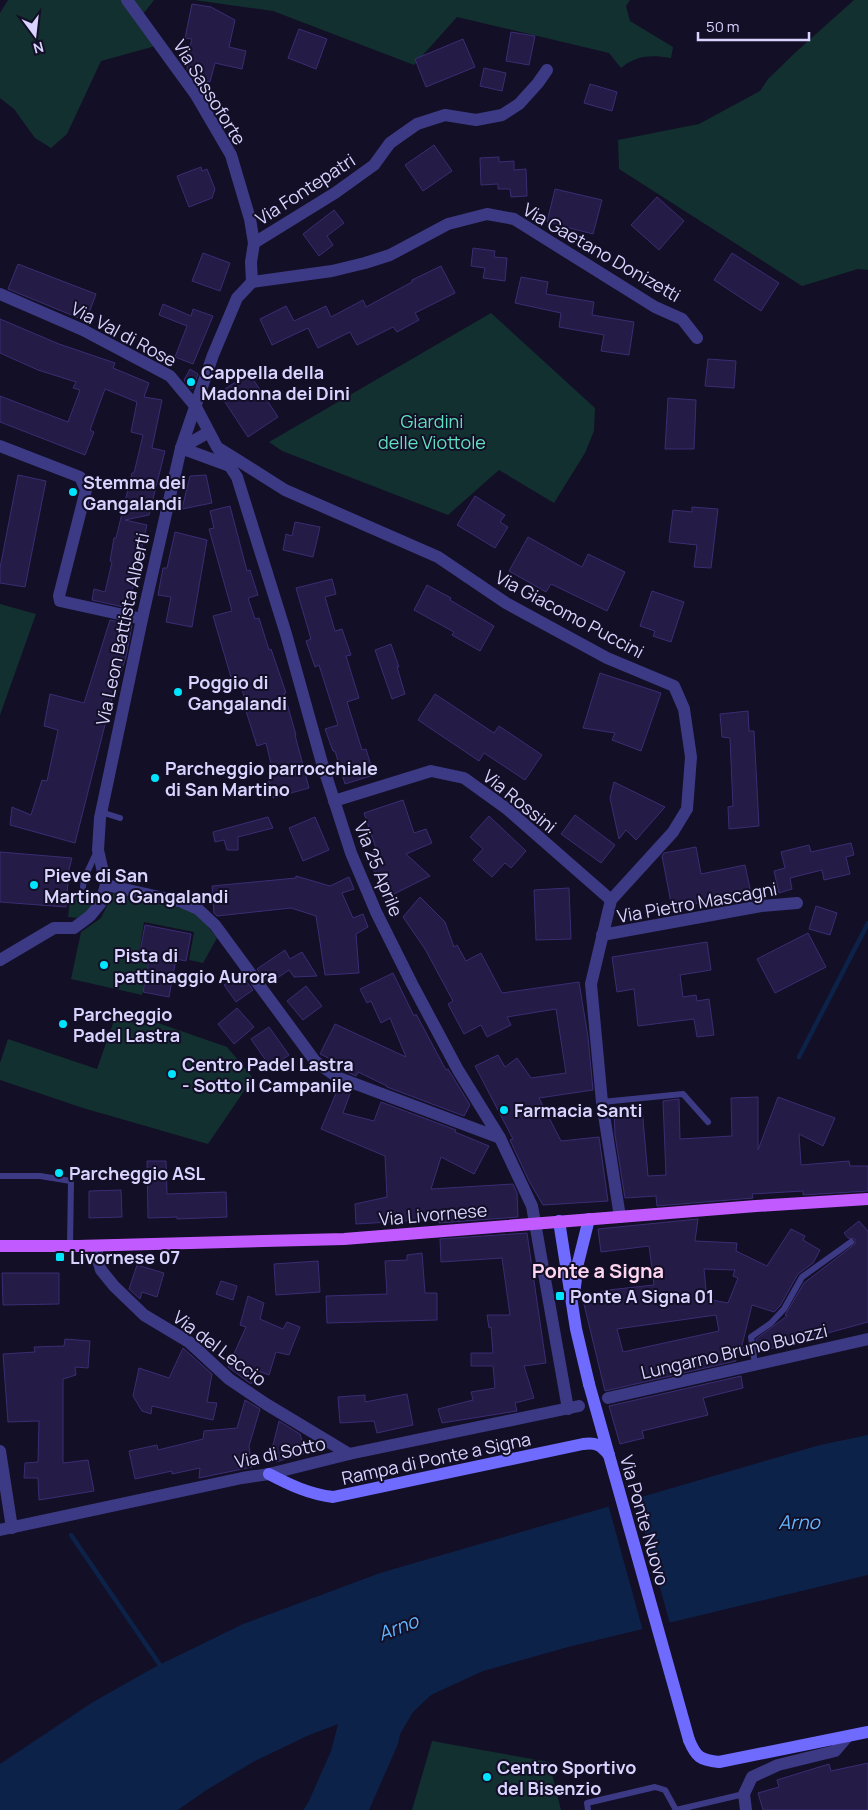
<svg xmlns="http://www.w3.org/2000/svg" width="868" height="1810" viewBox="0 0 868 1810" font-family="Manrope,sans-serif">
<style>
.green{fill:#12302f}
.water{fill:#0c2248}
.pier{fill:#130f26}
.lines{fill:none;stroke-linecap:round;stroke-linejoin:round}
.stream{stroke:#0c2248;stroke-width:4.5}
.building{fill:#241b47;stroke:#3b2d73;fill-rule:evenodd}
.lane{stroke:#3d3a85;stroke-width:6}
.street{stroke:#3d3a85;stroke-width:12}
.secondary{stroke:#6f6bff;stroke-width:12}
.primary{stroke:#c25bff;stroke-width:12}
.secondary-bridge{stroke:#6f6bff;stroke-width:12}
.poi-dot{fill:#00e5ff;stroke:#130f26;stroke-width:2}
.labels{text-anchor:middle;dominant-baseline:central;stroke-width:4;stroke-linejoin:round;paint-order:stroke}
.street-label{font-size:18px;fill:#d9d4ff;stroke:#130f26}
.poi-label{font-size:18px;font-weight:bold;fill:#d9d4ff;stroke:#130f26;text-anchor:start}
.park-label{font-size:18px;fill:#5fe0c0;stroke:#130f26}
.water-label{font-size:19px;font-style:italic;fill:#62b6ff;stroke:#130f26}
.quarter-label{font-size:20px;font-weight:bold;fill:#ffd6f0;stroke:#130f26}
</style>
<rect width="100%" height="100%" fill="#130f26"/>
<g class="green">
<polygon points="8,0 154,0 140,18 159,45 101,61 67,134 51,148 35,138 14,109 0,98 0,13"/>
<path d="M194 0H630L626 6 630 21 673 47 671 58C650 55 638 55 621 68L609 53 457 17 414 65 273 11Z"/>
<polygon points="854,0 868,0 868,270 858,269 802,286 619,169 618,140 699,124 760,91 768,79 797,51"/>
<polygon points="491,313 595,408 594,431 585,453 554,503 499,470 448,515 282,451 269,442"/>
<polygon points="0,604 36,614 0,715"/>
<polygon points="71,891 97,896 92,909 77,918 68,917"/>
<polygon points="113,893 186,909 198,914 217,938 203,963 189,960 194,932 144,922 139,953 149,955 142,995 71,979 81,932 101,918"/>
<polygon points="118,1009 227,1047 253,1078 208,1144 83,1108 0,1080 0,1063 8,1039 97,1069"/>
<polygon points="432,1741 549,1762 561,1810 412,1810"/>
</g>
<polygon class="water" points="868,1435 868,1575 568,1647 483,1671 431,1695 413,1712 400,1734 398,1744 369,1810 303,1810 308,1803 331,1751 338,1724 307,1736 253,1762 205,1791 178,1810 0,1810 0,1764 93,1702 155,1667 243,1624 380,1573 820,1445"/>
<polygon class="pier" points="635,1497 670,1624 643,1631 608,1504"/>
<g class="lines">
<g class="stream">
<polyline points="799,1057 868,923"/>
<polyline points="71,1535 162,1668"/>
</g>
</g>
<g class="building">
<polygon points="192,4 211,7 235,20 229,47 246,51 242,69 215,63 210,82 194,79 187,69 189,57 187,57 192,39 185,38"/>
<polygon points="299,29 327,39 316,69 288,58"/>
<polygon points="511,32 535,36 529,65 506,61"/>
<polygon points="463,39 475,67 426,87 415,59"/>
<polygon points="484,68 506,73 502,91 480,86"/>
<polygon points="590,84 617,92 612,111 584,103"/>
<polygon points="434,145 452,171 423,191 405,165"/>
<polygon points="499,157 499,162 514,161 514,170 526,169 527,196 511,197 510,189 498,189 498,184 481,185 480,158"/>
<polygon points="201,167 202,171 207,169 215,189 212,198 189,207 177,176"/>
<polygon points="555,189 602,200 593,234 547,222"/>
<polygon points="657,197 684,221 659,250 631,225"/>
<polygon points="334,210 344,223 327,236 333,245 319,256 303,234"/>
<polygon points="473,248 495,251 494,257 507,258 505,281 483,278 485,268 471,266"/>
<polygon points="203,253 230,263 220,291 192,281"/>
<polygon points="732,253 779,283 761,311 714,280"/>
<polygon points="18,264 96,294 86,321 8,289"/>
<polygon points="441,266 455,293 415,313 419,320 397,332 393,327 357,345 350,332 318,348 308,328 272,345 260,319 286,306 294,321 326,306 331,317 363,300 366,307 412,282 412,280"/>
<polygon points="521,277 548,282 546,294 594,302 592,315 634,322 629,355 601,351 604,335 559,327 561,313 515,303"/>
<polygon points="163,304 191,316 193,309 213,316 193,364 175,357 187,326 159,315"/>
<polygon points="0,319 59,344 115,363 113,368 149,383 144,397 162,400 152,448 165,451 149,515 125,520 147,525 128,608 92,600 94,589 105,592 112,562 110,561 114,538 116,538 132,473 134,473 143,435 131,432 137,402 105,389 90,430 94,432 85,455 0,422 0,396 68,422 80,390 73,388 76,382 38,370 0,353"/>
<polygon points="708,359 736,361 734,388 705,386"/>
<polygon points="190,369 198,374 193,388 190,388 184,380"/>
<polygon points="249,373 278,417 248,437 219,393"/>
<polygon points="668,398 696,400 694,449 665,449"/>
<polygon points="18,475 46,481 25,587 0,583 0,568"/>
<polygon points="206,475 212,503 182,509 190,476"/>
<polygon points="475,496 505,515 500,522 508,527 495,548 457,525"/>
<polygon points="230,506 247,571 250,570 258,595 248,598 255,619 259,618 269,650 271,649 286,693 284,693 296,735 295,735 309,788 273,798 268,778 274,776 266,743 257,746 246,711 249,711 239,681 233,684 213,616 232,611 209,529 214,528 210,511"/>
<polygon points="692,507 718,509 711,568 694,567 697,545 669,542 673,510 692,512"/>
<polygon points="295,522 320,527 313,557 283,550 286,534 292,536"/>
<polygon points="175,532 207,540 192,627 166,622 171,597 158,595 163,568 167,568"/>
<polygon points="528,537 582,567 588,554 625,572 607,611 551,584 546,592 509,571"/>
<polygon points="332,579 336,594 325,597 335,631 342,629 351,655 346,656 359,698 347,702 362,750 366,749 374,775 345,784 335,751 333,751 325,729 338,725 319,665 315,667 306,641 311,639 296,588"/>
<polygon points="427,585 451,598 450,600 494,626 480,651 452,635 454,632 414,610"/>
<polygon points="652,591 684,602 671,642 653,636 655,631 640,626"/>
<polygon points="110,620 132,625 126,657 110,705 75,843 10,825 12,807 31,815 42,780 47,781 58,730 44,726 50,694 84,703"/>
<polygon points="391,644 399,667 397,667 405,694 392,699 375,650"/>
<polygon points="600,673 661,693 641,751 612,740 615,733 583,728"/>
<polygon points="435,694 494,733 499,726 542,755 525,780 484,753 479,761 418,720"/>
<polygon points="748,711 749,731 754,731 759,826 729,829 728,807 733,806 730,738 722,737 720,714"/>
<polygon points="614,782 665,807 636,840 626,830 619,839 610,798"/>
<polygon points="403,800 414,833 426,829 432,843 406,854 430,876 386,898 367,855 377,851 364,813"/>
<polygon points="575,815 615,845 601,863 561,834"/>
<polygon points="489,816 526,851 511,868 505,863 492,877 473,860 483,849 470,837"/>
<polygon points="268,817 273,828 238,837 238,850 227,850 224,840 215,842 213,832"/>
<polygon points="315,817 329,850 303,861 289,828"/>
<polygon points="851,843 854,855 846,857 850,874 824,880 822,870 790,878 792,889 779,893 774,871 785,868 781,852 809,845 811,852"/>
<polygon points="696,847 701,874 745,865 751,893 672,908 662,856 664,853"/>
<polygon points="0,852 72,858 69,869 66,907 0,902"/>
<polygon points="296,876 330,886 349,877 354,889 342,893 353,918 363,914 368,927 356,934 359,973 325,975 316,916 291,908 217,916 214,913 212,886 296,878"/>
<polygon points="569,888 571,939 536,940 534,890"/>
<polygon points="420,897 445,922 454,947 457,945 466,961 481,953 502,993 579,982 588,1037 593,1090 539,1098 561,1141 599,1137 608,1201 543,1205 529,1181 510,1140 513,1139 475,1066 498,1055 505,1067 517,1058 531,1078 566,1073 556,1009 507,1017 511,1025 487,1037 481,1025 464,1034 448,1004 453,1001 425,949 403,917"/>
<polygon points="816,906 837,913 830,935 809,929"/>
<polygon points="145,925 191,934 186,961 176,959 169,997 143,992 150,954 140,952"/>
<polygon points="808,933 826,967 775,993 757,959"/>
<polygon points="707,942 711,970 680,975 683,997 696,995 697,1001 709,999 714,1035 697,1037 694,1019 638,1026 634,989 617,992 612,957"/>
<polygon points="285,950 290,959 302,952 317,976 294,977 289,970 273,981 271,978 266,981 257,969"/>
<polygon points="393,973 414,1016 416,1014 446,1070 448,1069 470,1105 464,1116 387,1087 387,1086 358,1072 356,1076 345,1071 347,1067 320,1054 335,1024 406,1057 390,1018 381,1023 371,1001 367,1003 360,989"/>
<polygon points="241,974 253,990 236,1002 224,985"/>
<polygon points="306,986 322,1006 303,1020 287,1001"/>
<polygon points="237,1008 254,1027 234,1044 218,1024"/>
<polygon points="269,1027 289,1055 271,1068 251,1039"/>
<polygon points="339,1086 351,1091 343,1113 374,1121 381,1102 456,1130 455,1132 489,1146 474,1174 441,1157 431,1189 513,1184 517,1193 518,1217 439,1223 439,1219 356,1224 355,1204 387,1197 385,1156 321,1129"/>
<polygon points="758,1097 758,1150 778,1097 835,1118 823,1146 799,1134 801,1165 849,1161 850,1166 868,1166 868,1191 803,1195 803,1191 752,1194 753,1198 657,1206 656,1196 625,1198 615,1135 614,1111 642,1108 648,1176 666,1175 663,1101 679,1099 680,1139 732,1136 731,1098"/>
<polygon points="147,1161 166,1161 167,1194 226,1192 227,1217 177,1219 177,1217 148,1218"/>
<polygon points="121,1190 122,1217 89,1218 89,1191"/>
<path d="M698 1219 695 1241 737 1243 736 1251 767 1266 791 1229 805 1236 803 1240 820 1250 813 1263 798 1274 780 1306 774 1312 752 1305 741 1349 747 1345 748 1350 734 1353 736 1361 605 1391 582 1296 608 1290 654 1285 649 1246 601 1252 598 1229ZM704 1269 735 1270 733 1276 738 1278 728 1303 707 1299ZM716 1315 719 1331 623 1352 617 1329Z"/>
<polygon points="859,1221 868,1231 868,1322 759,1352 756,1339 787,1316 785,1315 804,1283 855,1244 855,1239 848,1238 844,1233"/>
<polygon points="527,1233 546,1363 524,1366 534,1398 515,1403 517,1411 442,1423 438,1409 473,1400 471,1392 495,1388 493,1366 471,1366 471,1353 493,1353 491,1327 489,1328 487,1315 510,1315 502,1258 441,1262 440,1239"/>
<polygon points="422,1253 425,1293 437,1293 437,1320 327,1323 326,1296 387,1294 385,1261 407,1260 407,1255"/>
<polygon points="318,1261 320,1292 276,1295 274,1264"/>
<polygon points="137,1265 164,1273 157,1297 142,1292 140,1299 129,1289"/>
<polygon points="2,1273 59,1273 59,1304 3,1305"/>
<polygon points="221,1281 237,1286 233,1300 216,1294"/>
<polygon points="248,1296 264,1303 260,1319 283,1329 287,1322 300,1327 289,1355 276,1352 269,1375 258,1371 251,1384 228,1367 246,1327 240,1325"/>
<polygon points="65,1339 90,1341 88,1368 75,1367 76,1375 63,1379 63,1463 88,1460 94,1491 39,1500 38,1478 24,1478 25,1463 38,1462 39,1421 8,1422 3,1354 35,1352 34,1347 64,1346"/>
<polygon points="183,1348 212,1374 207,1402 217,1403 213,1420 152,1406 151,1414 142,1411 133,1396 139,1368 169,1378"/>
<polygon points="741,1376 743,1388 703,1398 708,1415 642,1431 644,1438 620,1444 609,1406"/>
<polygon points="407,1394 413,1425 377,1433 374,1421 340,1423 338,1397 365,1395 365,1402"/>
<polygon points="245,1400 260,1409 249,1446 252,1467 199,1478 200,1468 172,1474 172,1471 135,1479 129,1451 157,1445 158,1450 203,1439 204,1431 237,1428"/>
<polygon points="279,1421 300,1434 306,1453 276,1462 272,1449"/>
<polygon points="868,1763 868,1810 763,1810 758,1793 779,1787 777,1780 829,1764 831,1771"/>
</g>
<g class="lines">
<g class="lane">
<polyline points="101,812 120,818"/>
<polyline points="83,887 84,879 97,851"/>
<polyline points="602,1102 683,1094 708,1122"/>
<polyline points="0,1176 40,1176 71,1181 70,1246"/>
<polyline points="755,1364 751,1337 771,1323 784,1309 802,1277 851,1242"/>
<polyline points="588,1810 587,1803 655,1787 665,1790 676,1810 744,1794"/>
</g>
<g class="street">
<polyline points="254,243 335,193 374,165 390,143 417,124 445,115 476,120 502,115 519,104 538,83 547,70"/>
<polyline points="252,282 332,271 365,263 390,255 448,224 487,214 514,219 655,307 682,319 697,338"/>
<polyline points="0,294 83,330 170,376 196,407 217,447 237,477 286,634 322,763 351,853 376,912 412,984 458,1070 500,1138 532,1206 568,1409"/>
<polyline points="0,446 80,477 86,490 59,596 60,601 142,619"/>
<polyline points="181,448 230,466"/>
<polyline points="181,448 209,432"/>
<polyline points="220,449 285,490 438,557 506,603 607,658 674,686 684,709 691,757 687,809 673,832 611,900 591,984 602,1102 620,1217"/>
<polyline points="334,801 431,771 464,778 507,809 611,900"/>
<polyline points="106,885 98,850 100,818 142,619 181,448 213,355 237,298 252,282 251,262 254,243 250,219 231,155 196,95 127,0"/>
<polyline points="106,885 182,902 198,909 215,925 315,1061 337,1077 500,1138"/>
<polyline points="602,935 761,906 797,903"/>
<polyline points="0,960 54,928 74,928 90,916 100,904 106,885"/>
<polyline points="96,1246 98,1260 101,1270 114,1286 144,1315 189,1342 229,1379 266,1404 349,1454"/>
<polyline points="608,1398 868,1339"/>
<polyline points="0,1451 12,1528"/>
<polyline points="0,1530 242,1478 269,1474 349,1454 579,1406"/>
<polyline points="746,1810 744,1794 752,1777 778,1765 835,1751 847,1737"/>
</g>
<g class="secondary">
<polyline points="559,1221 576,1329 589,1384"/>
<polyline points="574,1294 578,1263 589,1219"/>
<path d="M269 1474C290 1485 309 1494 333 1497L583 1444C596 1442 601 1445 609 1455"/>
<path d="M689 1740C696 1757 700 1760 719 1762L868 1732"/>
</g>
<polyline class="primary" points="0,1246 78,1246 344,1239 756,1206 868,1199"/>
<polyline class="secondary-bridge" points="589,1384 689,1740"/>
</g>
<g class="poi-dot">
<circle cx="191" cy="382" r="5"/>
<circle cx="73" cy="492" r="5"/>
<circle cx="178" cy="692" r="5"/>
<circle cx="155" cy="778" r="5"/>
<circle cx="34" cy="885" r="5"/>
<circle cx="104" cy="965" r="5"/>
<circle cx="63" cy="1024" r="5"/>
<circle cx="172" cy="1074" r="5"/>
<circle cx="504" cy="1110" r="5"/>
<circle cx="59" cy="1173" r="5"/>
<rect x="55" y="1252" width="10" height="10" rx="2.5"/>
<rect x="555" y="1291" width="10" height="10" rx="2.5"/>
<circle cx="487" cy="1777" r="5"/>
</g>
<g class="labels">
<g class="street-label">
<text transform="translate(210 92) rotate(58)">Via Sassoforte</text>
<text transform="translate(305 189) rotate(-33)">Via Fontepatri</text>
<text transform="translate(602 252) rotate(30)">Via Gaetano Donizetti</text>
<text transform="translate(124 334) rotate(28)">Via Val di Rose</text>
<text transform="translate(570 614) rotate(28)">Via Giacomo Puccini</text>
<text transform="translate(122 629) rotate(-78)">Via Leon Battista Alberti</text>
<text transform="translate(520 801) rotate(39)">Via Rossini</text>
<text transform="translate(379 869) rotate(68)">Via 25 Aprile</text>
<text transform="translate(697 902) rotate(-10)">Via Pietro Mascagni</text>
<text transform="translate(433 1214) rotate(-5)">Via Livornese</text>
<text transform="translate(220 1348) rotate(37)">Via del Leccio</text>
<text transform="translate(734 1351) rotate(-13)">Lungarno Bruno Buozzi</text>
<text transform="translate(280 1452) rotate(-12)">Via di Sotto</text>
<text transform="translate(436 1458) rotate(-12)">Rampa di Ponte a Signa</text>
<text transform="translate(645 1520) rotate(74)">Via Ponte Nuovo</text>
</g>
<g class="poi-label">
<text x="201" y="372">Cappella della<tspan x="201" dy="21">Madonna dei Dini</tspan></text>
<text x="83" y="482">Stemma dei<tspan x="83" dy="21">Gangalandi</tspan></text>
<text x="188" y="682">Poggio di<tspan x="188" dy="21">Gangalandi</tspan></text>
<text x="165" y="768">Parcheggio parrocchiale<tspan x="165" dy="21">di San Martino</tspan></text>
<text x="44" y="875">Pieve di San<tspan x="44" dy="21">Martino a Gangalandi</tspan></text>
<text x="114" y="955">Pista di<tspan x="114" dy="21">pattinaggio Aurora</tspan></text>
<text x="73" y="1014">Parcheggio<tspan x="73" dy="21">Padel Lastra</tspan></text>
<text x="182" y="1064">Centro Padel Lastra<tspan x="182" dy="21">- Sotto il Campanile</tspan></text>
<text x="514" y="1110">Farmacia Santi</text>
<text x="69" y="1173">Parcheggio ASL</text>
<text x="70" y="1257">Livornese 07</text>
<text x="570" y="1296">Ponte A Signa 01</text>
<text x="497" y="1767">Centro Sportivo<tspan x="497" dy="21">del Bisenzio</tspan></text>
</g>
<g class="park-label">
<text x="432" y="421">Giardini<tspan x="432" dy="21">delle Viottole</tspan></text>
</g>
<g class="water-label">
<text x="799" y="1522">Arno</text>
<text transform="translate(398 1627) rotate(-21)">Arno</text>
</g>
<g class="quarter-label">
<text x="598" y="1270">Ponte a Signa</text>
</g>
</g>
<g transform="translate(35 35) rotate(165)" stroke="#130f26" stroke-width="4" paint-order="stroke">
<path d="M0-4L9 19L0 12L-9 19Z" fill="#d9d4ff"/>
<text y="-8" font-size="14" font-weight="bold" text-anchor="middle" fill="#d9d4ff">N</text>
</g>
<path d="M698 32v8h111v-8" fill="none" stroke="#d9d4ff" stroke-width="2.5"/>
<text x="706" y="32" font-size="15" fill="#d9d4ff" stroke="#130f26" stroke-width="4" paint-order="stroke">50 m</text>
</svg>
